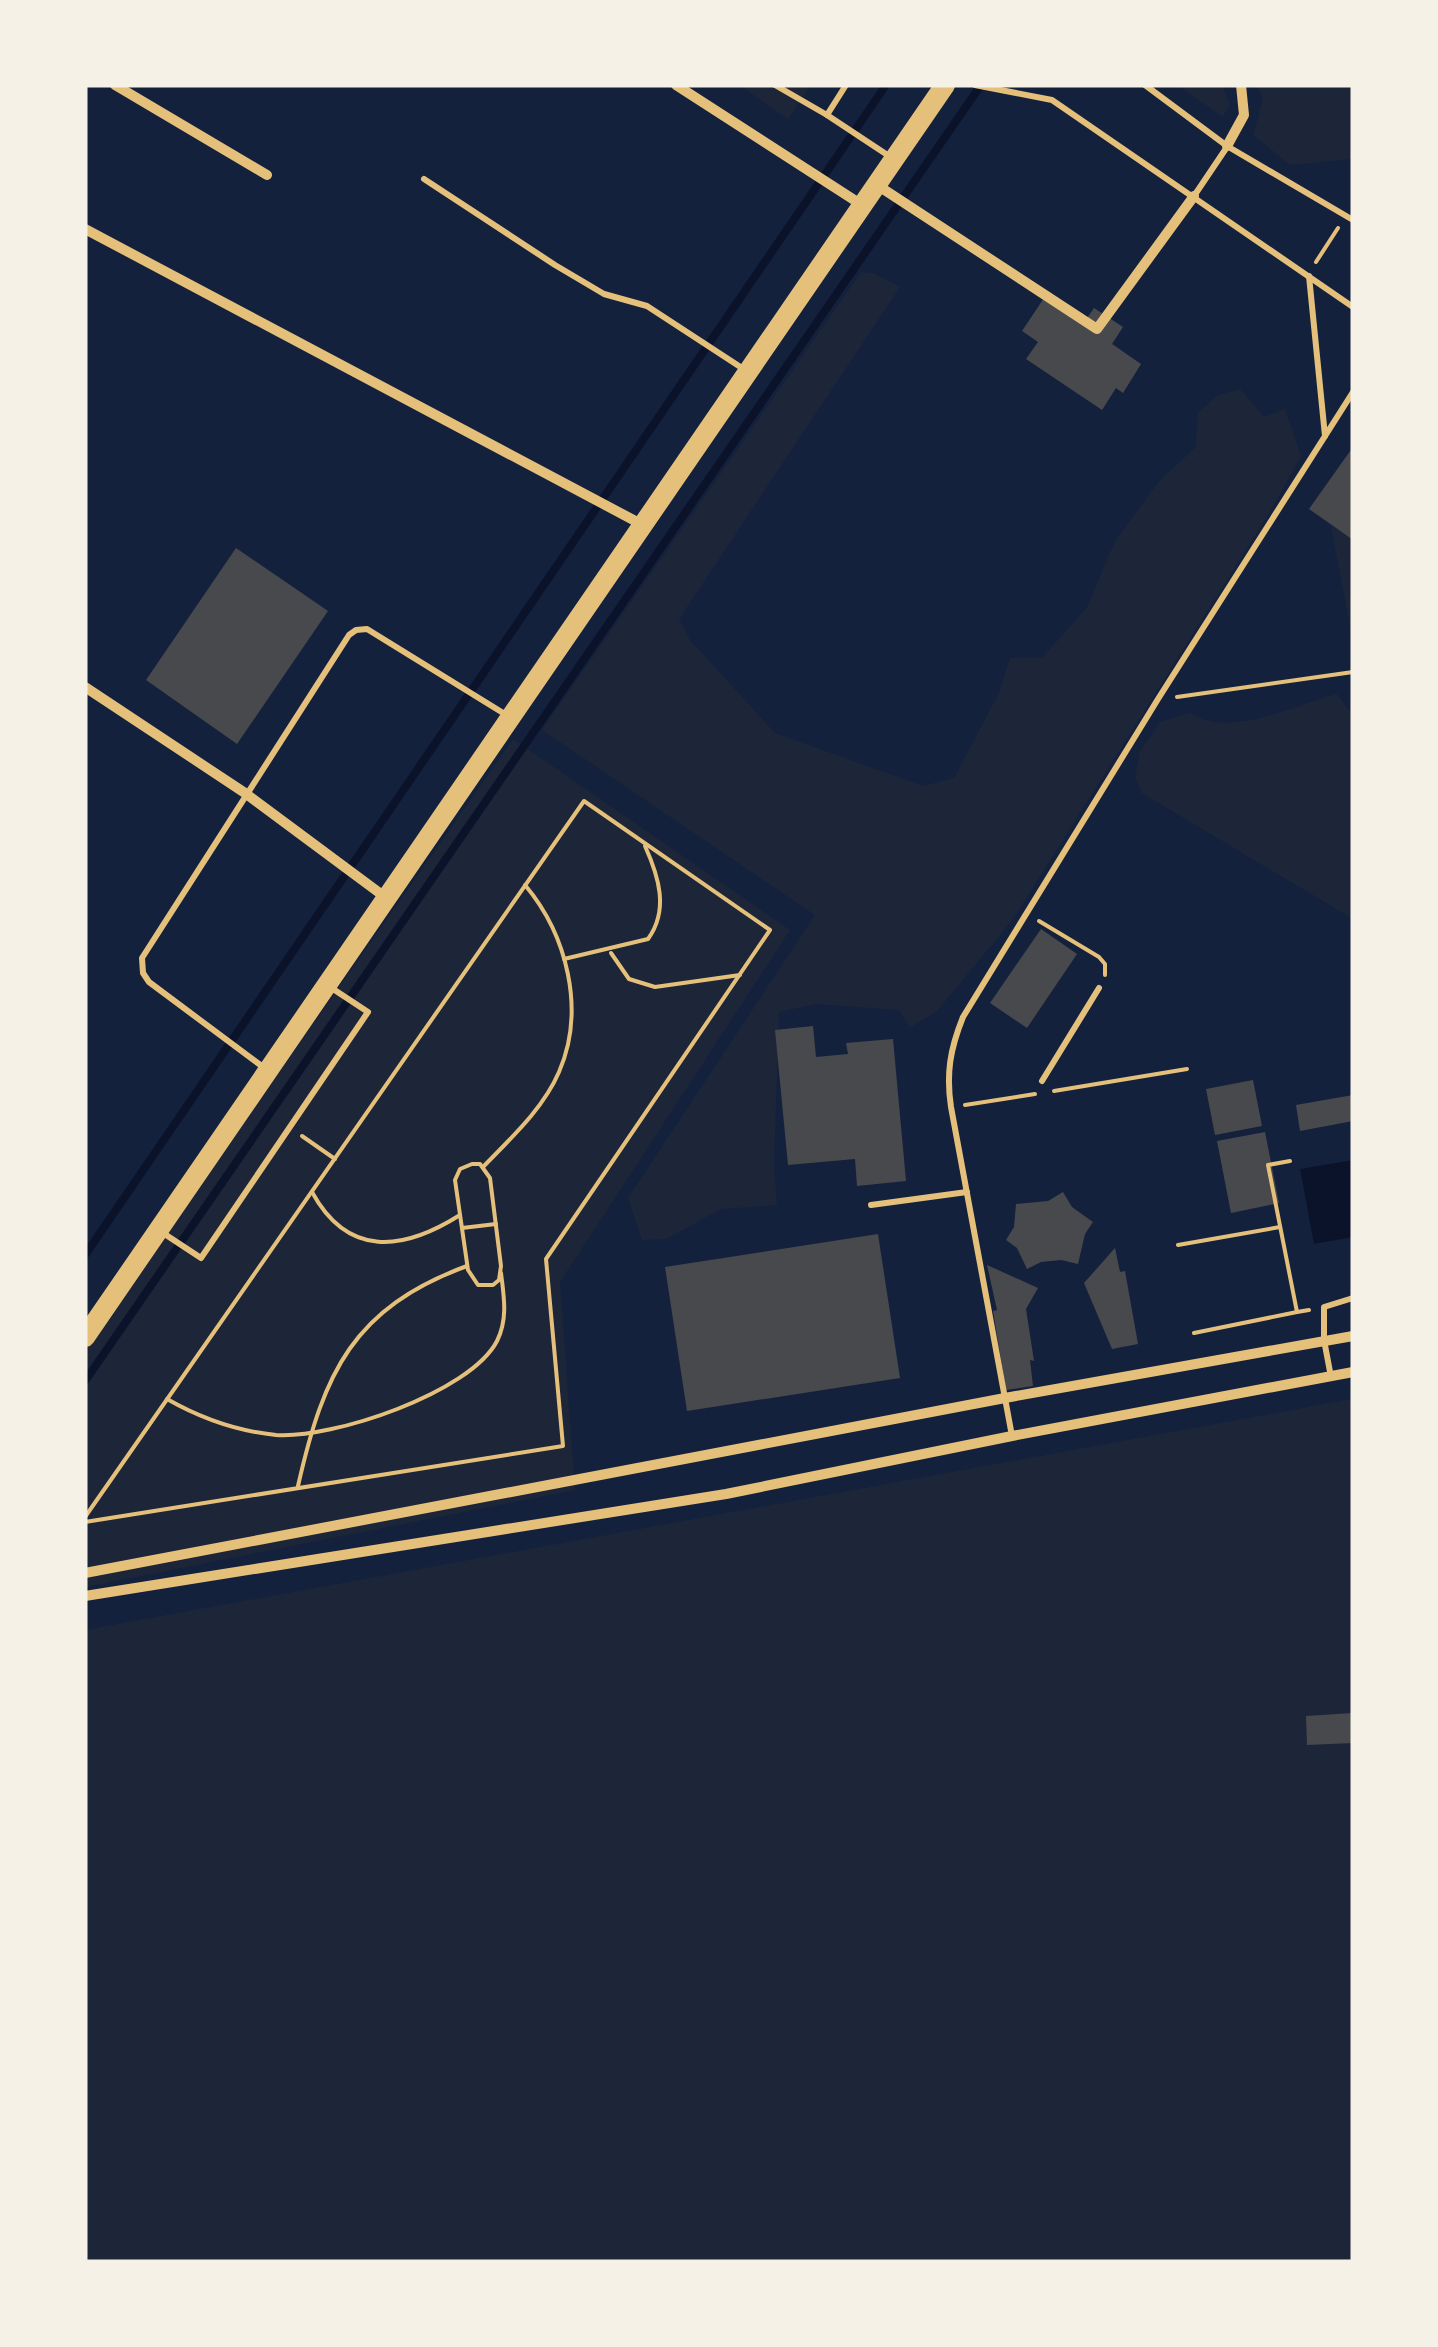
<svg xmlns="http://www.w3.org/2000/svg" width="1438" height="2347" viewBox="0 0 1438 2347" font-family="'Archivo Narrow',sans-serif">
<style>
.green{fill:#1d2539}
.water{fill:#0b132b}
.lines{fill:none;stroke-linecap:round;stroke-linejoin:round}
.stream{stroke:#0b132b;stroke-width:8}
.building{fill:#48494c}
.path{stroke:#e5c07b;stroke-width:4}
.service{stroke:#e5c07b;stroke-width:6}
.minor{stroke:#e5c07b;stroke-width:10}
.trunk{stroke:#e5c07b;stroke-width:20}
</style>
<rect width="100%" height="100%" fill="#14213d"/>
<g class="green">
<polygon points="739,85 811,85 788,119"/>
<polygon points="1177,85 1222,85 1230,104 1223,117"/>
<polygon points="1257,85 1353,85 1353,159 1290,165 1253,135 1263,100"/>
<polygon points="861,272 873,273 900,287 679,619 690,640 775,733 923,786 954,778 999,693 1010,658 1043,657 1087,607 1115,541 1160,480 1196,447 1198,413 1218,395 1240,389 1264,417 1285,409 1301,456 1270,512 1013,919 938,1010 910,1028 899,1010 816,1004 779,1012 774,1166 777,1205 721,1209 666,1239 642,1240 628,1198 815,915 542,730"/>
<polygon points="1331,526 1353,540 1353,641"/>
<path d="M1337 694 1353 716V919L1142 793 1135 778 1140 751 1160 722 1190 713C1228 739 1295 705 1337 694Z"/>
<polygon points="513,739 790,930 560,1282 575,1490 85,1587 85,1350"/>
<polygon points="1353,1399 1353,2262 85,2262 85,1630"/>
</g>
<polygon class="water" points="1353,1160 1353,1237 1314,1244 1300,1169"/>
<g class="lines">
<g class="stream">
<polyline points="85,1255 886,85"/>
<polyline points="85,1381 981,85"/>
</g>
</g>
<g class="building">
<polygon points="1044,298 1083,324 1094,308 1123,327 1112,344 1141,364 1123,393 1116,388 1102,410 1026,359 1038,342 1022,331"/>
<polygon points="1353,447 1353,540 1309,509"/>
<polygon points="236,548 328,611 237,744 146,680"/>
<polygon points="1041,929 1077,954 1027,1028 990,1003"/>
<polygon points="813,1026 816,1057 848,1054 846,1043 893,1039 906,1181 857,1186 855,1159 788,1165 775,1030"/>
<polygon points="1253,1080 1262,1126 1215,1135 1206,1089"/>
<polygon points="1353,1095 1353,1121 1300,1131 1296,1105"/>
<polygon points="1265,1132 1279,1203 1231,1213 1217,1141"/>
<polygon points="1063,1192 1072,1207 1093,1222 1085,1234 1078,1264 1061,1260 1041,1262 1027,1269 1017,1248 1006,1240 1014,1227 1016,1204 1048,1201"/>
<polygon points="878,1234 900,1378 687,1411 665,1267"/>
<polygon points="1115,1248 1120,1272 1125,1271 1138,1344 1112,1349 1084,1283"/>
<polygon points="987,1265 1038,1288 1026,1309 1034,1361 1030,1360 1033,1386 1006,1390 993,1311 997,1310"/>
<polygon points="1353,1713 1353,1743 1307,1745 1306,1716"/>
</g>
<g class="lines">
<g class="path">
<polyline points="1316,262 1338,228"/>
<polyline points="1177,697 1353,672"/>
<polyline points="1039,921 1099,957 1105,964 1105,975"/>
<polyline points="611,953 629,979 655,987 740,975"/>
<path d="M564 959 648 939C669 910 659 877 645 846"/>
<polyline points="1054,1091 1187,1069"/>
<polyline points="965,1105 1035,1094"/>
<polyline points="302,1136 335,1159"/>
<polyline points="1290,1161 1268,1165 1297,1312 1309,1310"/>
<polygon points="472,1164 480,1164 490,1178 501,1266 499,1280 493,1285 478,1285 468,1270 455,1180 460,1169"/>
<path d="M483 1167C511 1138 543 1109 559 1072 586 1010 567 935 525 885"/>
<path d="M312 1192C348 1258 403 1251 460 1215"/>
<polyline points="462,1228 496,1224"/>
<polyline points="1178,1245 1280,1227"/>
<polyline points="1194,1333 1297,1312"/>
<path d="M167 1399C202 1419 236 1431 276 1435 332 1439 470 1393 497 1341 508 1319 504 1297 501 1273"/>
<path d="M298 1486C324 1372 353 1308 467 1266"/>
<polyline points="85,1517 584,801 770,930 546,1259 563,1446 85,1522"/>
</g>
<g class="service">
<polyline points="775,85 827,115 846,85"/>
<polyline points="975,85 1052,100 1353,307"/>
<polyline points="1145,85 1227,146 1353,220"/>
<polyline points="827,115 892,158"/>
<polyline points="424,179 555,265 604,294 647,306 745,370"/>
<polyline points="1194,196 1227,147"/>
<polyline points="1309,276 1325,436"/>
<polyline points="263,1067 149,982 143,973 142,958 349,635 356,630 367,629 508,716"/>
<polyline points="1042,1081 1099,988"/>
<polyline points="871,1205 967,1192"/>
<polyline points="160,1231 201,1258 368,1012 330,987"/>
<polyline points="1331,1377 1324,1340 1324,1307 1353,1298"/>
<path d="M1012 1436 951 1107C946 1074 950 1049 963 1017L1158 699 1353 392"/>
</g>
<g class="minor">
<polyline points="115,85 267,175"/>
<polyline points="676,85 862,205"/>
<polyline points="1227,146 1244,115 1241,85"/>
<polyline points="877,185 1097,329 1194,196"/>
<polyline points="85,229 641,524"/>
<polyline points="85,687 245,793 385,897"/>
<polyline points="85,1573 1005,1398 1353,1336"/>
<polyline points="85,1596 726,1494 1012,1436 1353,1372"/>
</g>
<polyline class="trunk" points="85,1337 945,85"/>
</g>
<rect width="1438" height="2347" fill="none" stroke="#f6f1e7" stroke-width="175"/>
</svg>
